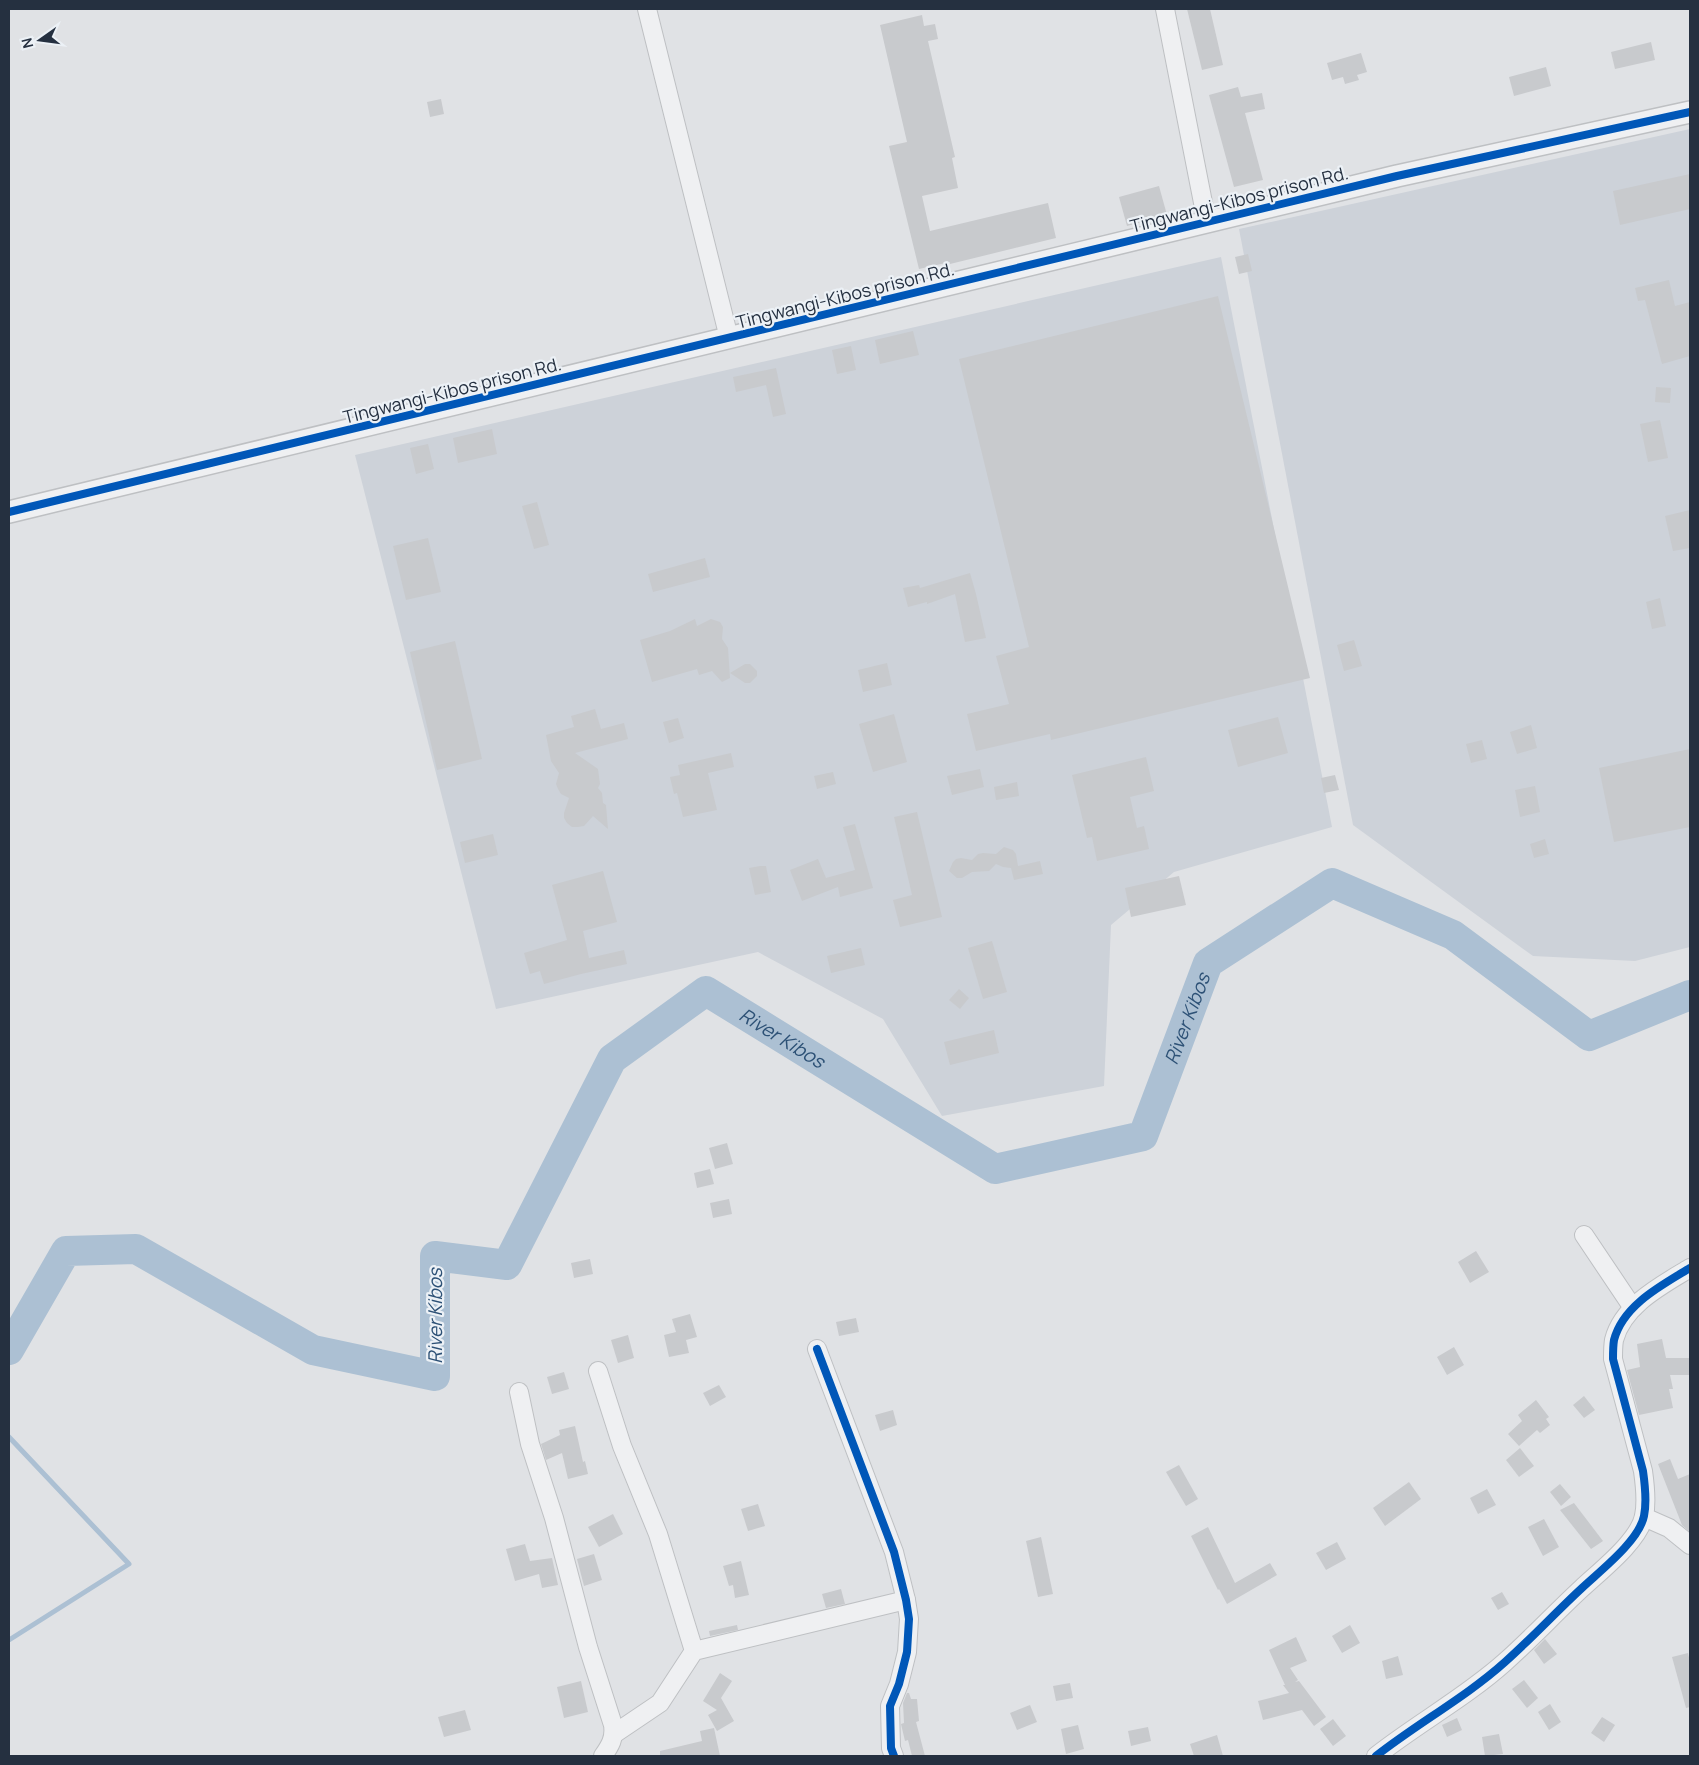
<svg xmlns="http://www.w3.org/2000/svg" width="1699" height="1765" viewBox="0 0 1699 1765" font-family="Manrope,sans-serif">
<style>
.built{fill:#cdd2d9}
.lines{fill:none;stroke-linecap:round;stroke-linejoin:round}
.stream{stroke:#acc0d3;stroke-width:5}
.river{stroke:#acc0d3;stroke-width:30}
.building{fill:#c8cacd}
.minor-casing{stroke:#bec0c3;stroke-width:20}
.tertiary-casing{stroke:#bec0c3;stroke-width:24}
.minor{stroke:#eff0f2;stroke-width:18}
.tertiary{stroke:#eff0f2;stroke-width:21}
.cycleway-casing{stroke:#ecf1f6;stroke-width:11}
.cycleway{stroke:#0057b8;stroke-width:8}
.labels{text-anchor:middle;dominant-baseline:central;stroke-width:4.5;stroke-linejoin:round;paint-order:stroke}
.street-label{font-size:18px;fill:#253040;stroke:#ecf1f6}
.water-label{font-size:19px;font-style:italic;fill:#2d5176;stroke:#ecf1f6}
</style>
<rect width="100%" height="100%" fill="#e0e2e5"/>
<g class="built">
<polygon points="1690,129 1690,947 1635,961 1533,956 1353,825 1239,229"/>
<polygon points="1221,257 1332,827 1174,872 1111,925 1104,1086 942,1116 883,1019 758,952 496,1009 355,455"/>
</g>
<g class="lines">
<polyline class="stream" points="9,1437 129,1564 9,1640"/>
<path class="river" id="s1" d="M9 1350 66 1251 136 1249 313 1350 435 1376V1256L507 1265 612 1059 706 991 995 1169 1143 1136 1208 963 1332 883 1453 935 1589 1036 1690 995"/>
</g>
<g class="building">
<polygon points="1187,9 1210,9 1223,65 1202,70"/>
<polygon points="922,15 924,26 935,24 938,39 928,41 955,157 952,158 958,188 922,196 930,231 1048,203 1056,238 950,264 950,262 919,269 889,146 907,142 880,25"/>
<polygon points="1651,42 1655,60 1615,69 1611,52"/>
<polygon points="1361,53 1367,72 1357,75 1359,80 1345,84 1343,77 1332,80 1327,63"/>
<polygon points="1546,67 1551,86 1514,96 1509,77"/>
<polygon points="1238,87 1241,97 1262,93 1265,109 1245,113 1263,180 1234,187 1209,95"/>
<polygon points="441,99 444,114 430,117 427,102"/>
<polygon points="1690,174 1690,209 1620,225 1613,191"/>
<polygon points="1159,186 1167,215 1127,226 1119,197"/>
<polygon points="1248,254 1252,271 1239,274 1235,257"/>
<polygon points="1669,280 1675,306 1690,302 1690,356 1662,364 1645,300 1638,301 1635,288"/>
<polygon points="1218,296 1310,678 1051,740 1050,734 976,751 967,714 1009,704 996,656 1029,647 959,359"/>
<polygon points="913,331 919,355 880,364 875,340"/>
<polygon points="851,346 856,370 837,374 832,350"/>
<polygon points="776,368 786,414 773,417 766,385 736,392 733,377"/>
<polygon points="1656,387 1671,388 1670,403 1655,402"/>
<polygon points="1660,420 1668,458 1648,462 1640,424"/>
<polygon points="492,429 497,454 458,463 453,438"/>
<polygon points="428,444 434,469 416,474 410,448"/>
<polygon points="537,502 549,545 534,549 522,506"/>
<polygon points="1690,510 1690,548 1673,551 1665,516"/>
<polygon points="428,538 441,592 406,600 393,546"/>
<polygon points="705,558 710,577 653,592 648,574"/>
<polygon points="970,573 976,594 986,638 965,642 955,594 927,604 927,602 908,607 903,588 919,585 920,588"/>
<polygon points="1660,598 1666,626 1652,629 1646,602"/>
<polygon points="695,619 697,626 711,619 720,622 723,627 722,639 728,648 730,678 722,682 712,671 699,675 697,669 652,682 640,640 670,631"/>
<polygon points="1354,640 1362,666 1344,671 1337,645"/>
<polygon points="455,641 482,759 437,770 410,652"/>
<polygon points="887,663 892,685 863,692 858,670"/>
<polygon points="745,664 750,664 757,671 757,676 750,683 745,683 730,673"/>
<polygon points="595,709 601,729 624,723 628,739 575,753 598,769 600,784 598,788 602,793 603,803 606,805 608,829 593,816 584,826 578,827 572,827 567,823 564,818 564,813 569,798 561,794 558,789 556,784 559,773 551,761 546,735 574,727 571,716"/>
<polygon points="894,714 907,762 873,772 859,724"/>
<polygon points="1278,717 1288,753 1238,767 1228,730"/>
<polygon points="678,718 684,738 669,743 663,722"/>
<polygon points="1531,725 1537,748 1517,754 1510,732"/>
<polygon points="1482,740 1487,759 1471,763 1466,744"/>
<polygon points="1690,749 1690,827 1614,842 1599,768"/>
<polygon points="731,753 734,767 708,773 717,810 683,817 677,793 674,794 670,777 680,775 678,765"/>
<polygon points="1146,757 1154,791 1130,797 1137,828 1144,826 1149,849 1097,861 1092,837 1087,838 1072,775"/>
<polygon points="980,769 984,787 952,795 947,776"/>
<polygon points="833,772 836,784 817,789 814,776"/>
<polygon points="1335,775 1339,790 1324,793 1321,778"/>
<polygon points="1017,782 1019,796 996,800 994,787"/>
<polygon points="1535,786 1540,812 1520,817 1515,790"/>
<polygon points="917,812 942,917 900,927 893,900 912,895 894,817"/>
<polygon points="855,824 873,888 840,897 838,887 802,901 790,870 818,859 826,878 855,870 843,827"/>
<polygon points="493,834 498,855 465,863 460,842"/>
<polygon points="1545,839 1549,854 1534,858 1530,844"/>
<polygon points="1004,847 1013,850 1016,854 1018,866 1040,861 1043,874 1014,880 1011,868 1003,867 996,864 989,871 972,872 962,878 957,878 949,871 953,862 956,859 961,858 972,860 978,854 983,853 996,854"/>
<polygon points="760,866 766,866 771,892 755,895 749,868"/>
<polygon points="603,871 617,922 583,931 589,958 624,950 627,964 581,974 544,984 540,971 530,974 524,953 567,940 552,885"/>
<polygon points="1179,876 1186,905 1131,917 1125,888"/>
<polygon points="992,941 1007,992 983,999 968,948"/>
<polygon points="861,948 865,965 831,973 827,956"/>
<polygon points="959,989 969,998 960,1009 949,1000"/>
<polygon points="994,1030 999,1053 950,1065 944,1042"/>
<polygon points="727,1143 733,1164 715,1169 709,1148"/>
<polygon points="710,1169 714,1184 697,1188 694,1173"/>
<polygon points="729,1199 732,1214 713,1218 710,1203"/>
<polygon points="1476,1251 1489,1272 1470,1283 1458,1262"/>
<polygon points="590,1259 593,1274 574,1278 571,1263"/>
<polygon points="690,1314 697,1337 686,1340 689,1353 669,1357 664,1335 676,1332 672,1319"/>
<polygon points="856,1318 859,1332 839,1336 836,1322"/>
<polygon points="628,1335 634,1358 618,1363 611,1340"/>
<polygon points="1662,1339 1666,1358 1690,1358 1690,1375 1670,1375 1673,1389 1669,1389 1673,1408 1639,1415 1627,1370 1640,1367 1637,1344"/>
<polygon points="1454,1347 1464,1365 1447,1375 1437,1357"/>
<polygon points="564,1372 569,1389 552,1394 547,1377"/>
<polygon points="719,1385 726,1397 710,1406 703,1393"/>
<polygon points="1584,1396 1595,1410 1584,1418 1573,1405"/>
<polygon points="1536,1400 1549,1417 1546,1419 1550,1425 1540,1433 1537,1430 1519,1446 1508,1434 1522,1421 1518,1415"/>
<polygon points="893,1410 897,1425 880,1431 875,1415"/>
<polygon points="575,1426 583,1462 585,1461 588,1474 568,1479 562,1453 546,1460 541,1444 560,1435 559,1430"/>
<polygon points="1520,1448 1534,1466 1519,1477 1506,1460"/>
<polygon points="1670,1459 1678,1479 1690,1474 1690,1532 1682,1525 1658,1464"/>
<polygon points="1179,1465 1198,1499 1186,1506 1166,1472"/>
<polygon points="1409,1482 1421,1499 1385,1526 1373,1508"/>
<polygon points="1560,1484 1571,1497 1561,1506 1550,1492"/>
<polygon points="1487,1489 1496,1505 1478,1514 1470,1498"/>
<polygon points="1574,1503 1603,1541 1591,1549 1560,1510"/>
<polygon points="758,1504 765,1526 748,1531 741,1509"/>
<polygon points="613,1514 623,1534 599,1547 588,1527"/>
<polygon points="1544,1519 1559,1547 1543,1556 1528,1527"/>
<polygon points="1208,1527 1235,1583 1270,1563 1277,1575 1227,1604 1219,1589 1218,1590 1191,1536"/>
<polygon points="1041,1537 1053,1594 1038,1597 1026,1541"/>
<polygon points="1337,1542 1346,1559 1326,1570 1316,1553"/>
<polygon points="525,1544 530,1561 552,1558 558,1585 542,1588 539,1574 515,1581 506,1549"/>
<polygon points="594,1554 602,1580 584,1586 577,1559"/>
<polygon points="741,1561 749,1595 735,1598 733,1585 729,1586 723,1566"/>
<polygon points="841,1589 845,1604 826,1608 822,1594"/>
<polygon points="1502,1592 1509,1604 1498,1610 1491,1598"/>
<polygon points="737,1625 738,1630 710,1636 709,1631"/>
<polygon points="1350,1625 1360,1643 1342,1653 1332,1636"/>
<polygon points="1296,1637 1307,1661 1290,1668 1298,1680 1295,1682 1299,1681 1326,1717 1314,1726 1302,1710 1263,1720 1258,1701 1289,1693 1283,1685 1285,1685 1269,1650"/>
<polygon points="1545,1639 1557,1654 1544,1664 1534,1650"/>
<polygon points="1688,1653 1690,1662 1690,1707 1686,1708 1672,1657"/>
<polygon points="1398,1656 1403,1675 1386,1679 1382,1661"/>
<polygon points="720,1673 732,1681 721,1698 734,1721 717,1731 708,1715 717,1710 703,1701"/>
<polygon points="1524,1680 1538,1698 1527,1708 1512,1689"/>
<polygon points="581,1681 588,1712 564,1718 557,1687"/>
<polygon points="1070,1683 1073,1698 1056,1701 1053,1686"/>
<polygon points="907,1693 909,1693 911,1699 917,1699 919,1721 916,1722 925,1756 912,1756 908,1740 905,1741 901,1724 904,1723 903,1703"/>
<polygon points="1550,1704 1561,1722 1549,1730 1538,1712"/>
<polygon points="1030,1705 1037,1722 1017,1730 1010,1713"/>
<polygon points="465,1710 471,1730 444,1737 438,1717"/>
<polygon points="1602,1717 1615,1725 1604,1742 1591,1733"/>
<polygon points="1457,1718 1462,1730 1447,1737 1442,1725"/>
<polygon points="1333,1719 1346,1736 1333,1746 1320,1729"/>
<polygon points="1078,1725 1084,1749 1066,1754 1061,1729"/>
<polygon points="1148,1727 1151,1741 1131,1746 1128,1731"/>
<polygon points="714,1728 720,1756 660,1756 660,1751 702,1741 700,1731"/>
<polygon points="1499,1734 1503,1754 1485,1756 1482,1737"/>
<polygon points="1217,1735 1223,1756 1194,1756 1190,1744"/>
</g>
<g class="lines">
<defs>
<g id="minor">
<polyline points="647,9 729,338"/>
<polyline points="1165,9 1207,223"/>
<polyline points="1584,1235 1633,1308"/>
<polyline points="817,1349 894,1552 906,1600 909,1619 907,1652 899,1684 890,1706 891,1748 894,1756"/>
<polyline points="598,1371 622,1446 658,1534 694,1651"/>
<path d="M519 1392 530 1444 554 1518 588 1647 613 1725C615 1738 610 1746 603 1756"/>
<polyline points="1644,1517 1669,1528 1690,1545"/>
<polyline points="614,1734 660,1703 694,1651 906,1600"/>
<path d="M1376 1756C1418 1723 1466 1697 1505 1662 1532 1638 1556 1612 1582 1588 1600 1571 1639 1541 1644 1516 1647 1502 1645 1485 1643 1471L1613 1359C1613 1353 1613 1346 1614 1340 1623 1305 1662 1285 1690 1268"/>
</g>
<polyline id="tertiary" points="9,512 1397,176 1690,112"/>
</defs>
<use href="#minor" class="minor-casing"/>
<use href="#tertiary" class="tertiary-casing"/>
<use href="#minor" class="minor"/>
<use href="#tertiary" class="tertiary"/>
<defs>
<g id="cycleway">
<polyline points="9,512 1397,176 1690,112"/>
<polyline points="817,1349 894,1552 906,1600 909,1619 907,1652 899,1684 890,1706 891,1748 894,1756"/>
<path d="M1376 1756C1418 1723 1466 1697 1505 1662 1532 1638 1556 1612 1582 1588 1600 1571 1639 1541 1644 1516 1647 1502 1645 1485 1643 1471L1613 1359C1613 1353 1613 1346 1614 1340 1623 1305 1662 1285 1690 1268"/>
</g>
</defs>
<use href="#cycleway" class="cycleway-casing"/>
<use href="#cycleway" class="cycleway"/>
</g>
<g class="labels">
<g class="street-label">
<text transform="translate(1239 199) rotate(-14)">Tingwangi-Kibos prison Rd.</text>
<text transform="translate(845 295) rotate(-14)">Tingwangi-Kibos prison Rd.</text>
<text transform="translate(452 390) rotate(-14)">Tingwangi-Kibos prison Rd.</text>
</g>
<g class="water-label">
<text stroke="none"><textPath href="#s1" startOffset="1669">River Kibos</textPath></text>
<text stroke="none"><textPath href="#s1" startOffset="1142">River Kibos</textPath></text>
<text transform="translate(435 1316) rotate(-90)">River Kibos</text>
</g>
</g>
<rect width="1699" height="1765" fill="none" stroke="#253040" stroke-width="20"/>
<g transform="translate(40 40) rotate(256)" stroke="#ecf1f6" stroke-width="4" paint-order="stroke">
<path d="M0-4L9 19L0 12L-9 19Z" fill="#253040"/>
<text y="-8" font-size="14" font-weight="bold" text-anchor="middle" fill="#253040">N</text>
</g>
</svg>
